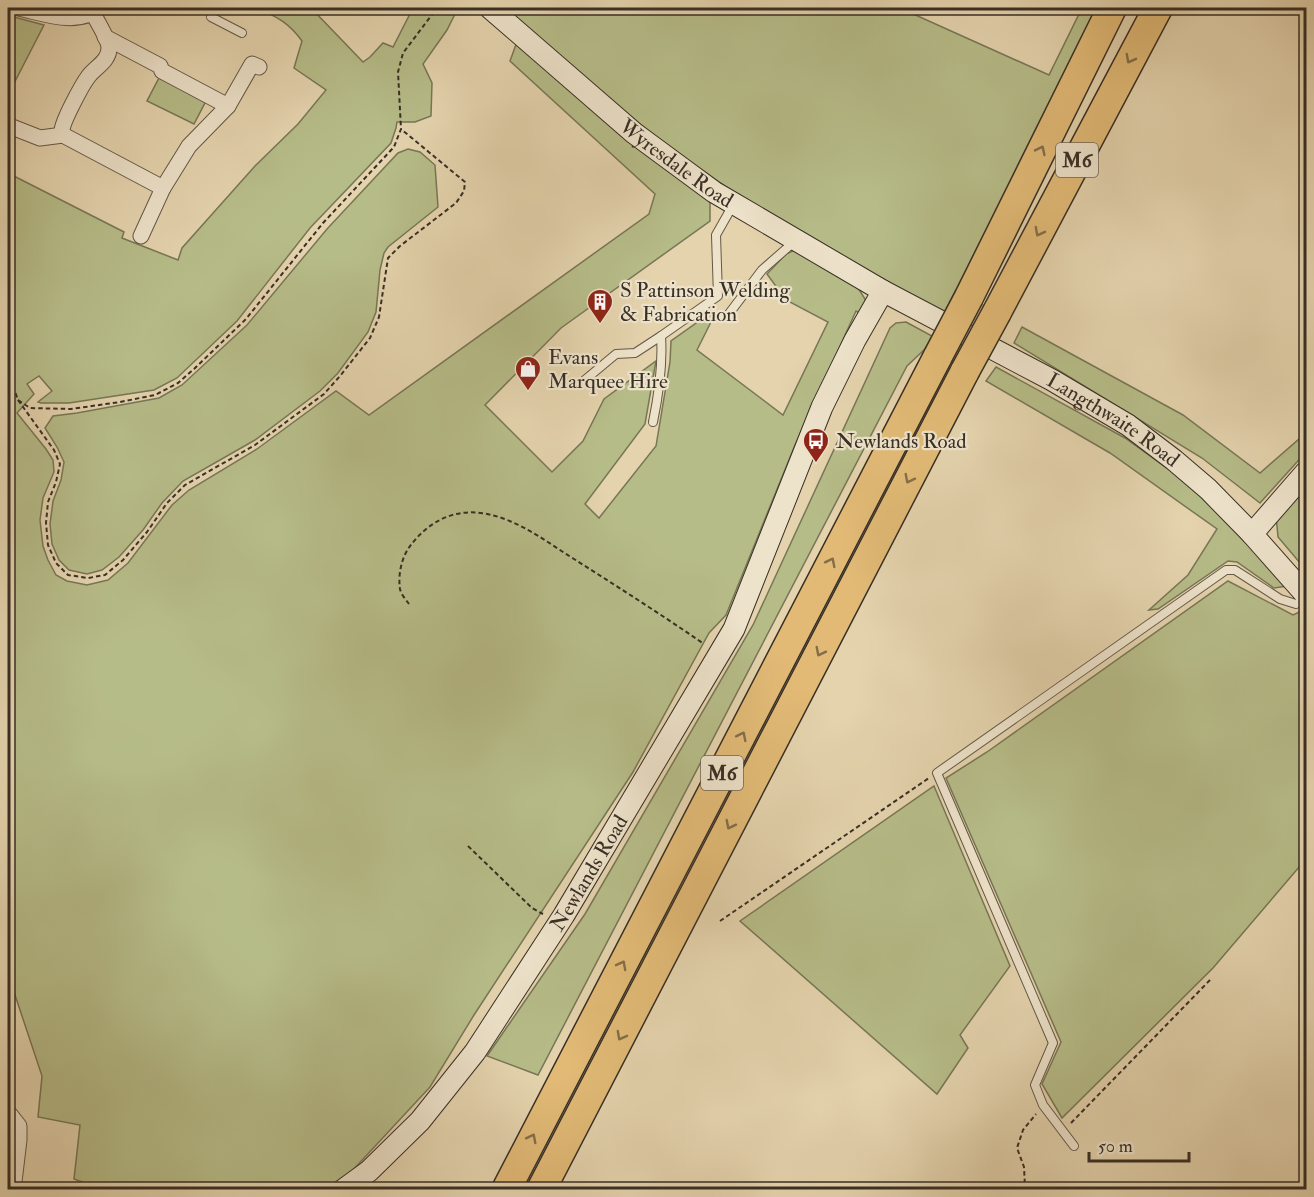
<svg xmlns="http://www.w3.org/2000/svg" width="1314" height="1197" viewBox="0 0 1314 1197" font-family="'IM FELL Double Pica',serif">
<style>
.green{fill:#b6bc88;stroke:#777656;stroke-width:1.5}
.lines{fill:none;stroke-linecap:round;stroke-linejoin:round}
.lane-casing{stroke:#635847;stroke-width:10}
.street-casing{stroke:#635847;stroke-width:17}
.secondary-casing{stroke:#382f25;stroke-width:23}
.highway-casing{stroke:#382f25;stroke-width:31}
.path{stroke:#382f25;stroke-width:2;stroke-dasharray:4.5 3;stroke-linecap:butt}
.lane{stroke:#ede2ca;stroke-width:8}
.street{stroke:#ede2ca;stroke-width:15}
.secondary{stroke:#ede2ca;stroke-width:21}
.highway{stroke:#e2ba76;stroke-width:28}
.highway-bridge-casing{stroke:#382f25;stroke-width:31;stroke-linecap:butt}
.highway-bridge{stroke:#e2ba76;stroke-width:28}
.oneway{stroke:#846e49}
.labels{text-anchor:middle;dominant-baseline:central;stroke-width:4.5;stroke-linejoin:round;paint-order:stroke}
.shield{fill:#ede2ca;stroke:#6e6556;stroke-width:1.5}
.shield-label{font-size:20px;font-weight:bold;fill:#382f25}
.street-label{font-size:21px;fill:#382f25;stroke:#ede2ca}
.poi-label{font-size:21px;fill:#382f25;stroke:#ede2ca;text-anchor:start}
</style>
<rect width="100%" height="100%" fill="#e4d3ad"/>
<filter id="stains"><feTurbulence type="fractalNoise" baseFrequency=".00333" numOctaves="4"/><feColorMatrix values="0 0 0 0 .2 0 0 0 0 .09 0 0 0 0 .02 0 0 0 .5 -.17"/></filter>
<radialGradient id="worn" r=".72"><stop offset=".6" stop-color="#630" stop-opacity="0"/><stop offset="1" stop-color="#630" stop-opacity=".3"/></radialGradient>
<g class="green">
<path d="M258 8H311L363 62 370 57 383 43 393 47 413 8H458L447 30 423 64 432 83 431 116 415 122H397L396 128 391 143 310 228 237 321 177 378 154 390 69 403H41L38 402 52 391 39 376 27 384 34 394 17 413 46 449 53 460 54 472 43 498 40 520 43 546 48 560 56 575 67 581 87 585 108 580 128 563 172 505 189 490 257 449 336 391 369 415 649 214 655 194 510 61 518 39 710 199V221L561 328 485 405 552 472 583 441 604 399 656 361 645 424 585 504 599 518 656 446 670 362 671 341 709 314 713 318 697 350 783 415 828 322 786 300 767 274 786 254 797 249 855 283 865 299V307L861 314 856 311 795 445 726 615 709 633 633 772 474 1015 430 1087 352 1171 326 1189 104 1190 74 1179 80 1125 38 1117 42 1076 14 992 8 991V693L9 688 8 685V173L124 232 122 238 178 260 182 248 255 166 298 124 326 90 294 68 302 41C288 22 278 18 258 8Z"/>
<polygon points="500,8 900,8 1049,75 1082,8 1099,8 946,309 943,314 728,188 665,144 537,41"/>
<polygon points="14,17 44,25 8,95 8,42"/>
<polygon points="160,76 207,99 194,124 147,101"/>
<polygon points="408,149 420,152 435,165 438,207 388,247 384,253 380,270 376,312 368,332 338,373 320,391 255,440 183,481 162,503 143,530 119,557 102,570 87,574 69,570 59,560 52,544 50,524 53,501 61,480 64,462 57,447 45,428 53,416 77,413 159,398 182,385 247,325 327,229 398,153"/>
<polygon points="906,322 932,336 925,349 907,366 538,1075 487,1056 585,914 753,625 890,328 896,323"/>
<polygon points="1022,327 1183,415 1260,473 1306,433 1306,452 1260,503 1202,458 1014,343"/>
<polygon points="996,367 1125,438 1192,486 1288,586 1274,588 1237,562 1228,561 1158,609 1149,610 1188,575 1217,529 1110,453 986,381"/>
<polygon points="1306,482 1306,570 1278,537 1276,515"/>
<polygon points="1228,581 1293,615 1306,609 1306,859 1213,968 1062,1118 1042,1084 1061,1042 946,778 987,752"/>
<polygon points="934,786 1010,966 960,1035 968,1048 937,1094 740,921"/>
</g>
<g class="lines">
<defs>
<g id="lane">
<polyline points="216,8 211,17 242,33"/>
<polyline points="728,315 762,270 795,241"/>
<polyline points="580,384 616,354 635,353 661,336"/>
<path d="M653 422C659 393 663 365 661 336L718 296 716 235 733 205"/>
<polyline points="1074,1146 1043,1105 1035,1085 1053,1043 937,773 1226,570 1235,570 1280,599 1296,604 1305,599"/>
</g>
<g id="street">
<path d="M18 8C43 13 78 27 99 8"/>
<path d="M93 13C97 22 108 38 109 47 110 61 94 68 88 77 82 85 62 122 62 131L63 135 163 188"/>
<polyline points="105,37 160,66 162,71 228,106"/>
<polyline points="12,127 40,138 63,135"/>
<polyline points="141,236 163,188 189,146 228,106 252,64 259,67"/>
<polyline points="8,1112 19,1126 19,1140 13,1190"/>
</g>
<g id="secondary">
<path id="s1" d="M490 8 634 133 714 192 883 291 1052 380 1128 425 1174 460 1208 489 1252 534 1306 595"/>
<polyline points="1252,534 1306,472"/>
<path id="s2" d="M343 1190 369 1171 420 1121 475 1052 564 915 734 629 822 407 855 340 883 291"/>
</g>
<g id="highway">
<polyline points="969,297 1112,8"/>
<polyline points="997,312 1158,8"/>
<polyline points="506,1190 938,356"/>
<polyline points="541,1190 965,371"/>
</g>
</defs>
<use href="#lane" class="lane-casing"/>
<use href="#street" class="street-casing"/>
<use href="#secondary" class="secondary-casing"/>
<use href="#highway" class="highway-casing"/>
<g class="path">
<polyline points="13,386 18,400 30,408 71,409 120,402 155,395 178,383 194,369 246,319 323,223 394,147 401,129 398,72 403,53 437,8"/>
<polyline points="18,400 54,450 60,464 56,482 48,502 46,523 48,545 56,563 68,575 88,578 105,575 123,560 147,532 167,503 185,485 255,445 324,394 340,376 370,338 379,317 388,258 400,246 456,203 464,191 465,182 401,129"/>
<path d="M409 604C406 600 401 594 400 589 398 576 401 560 408 549 425 524 451 509 481 513 517 518 545 541 574 559 618 587 662 615 704 644"/>
<polyline points="468,846 532,908 543,914"/>
<polyline points="720,921 929,778"/>
<polyline points="1071,1123 1210,980"/>
<polyline points="1023,1190 1025,1187 1024,1167 1017,1148 1023,1130 1036,1114"/>
</g>
<use href="#lane" class="lane"/>
<use href="#street" class="street"/>
<use href="#secondary" class="secondary"/>
<use href="#highway" class="highway"/>
<defs>
<g id="highway-bridge">
<polyline points="938,356 969,297"/>
<polyline points="965,371 997,312"/>
</g>
</defs>
<use href="#highway-bridge" class="highway-bridge-casing"/>
<use href="#highway-bridge" class="highway-bridge"/>
</g>
<defs><path id="oneway-chevron" d="M-2-3.5L2.5 0L-2 3.5" fill="none" stroke-width="1.6" stroke-linecap="round" stroke-linejoin="round" transform="scale(1.5)"/></defs>
<g class="oneway">
<use href="#oneway-chevron" transform="translate(1130 59) rotate(118)"/>
<use href="#oneway-chevron" transform="translate(1041 150) rotate(-64)"/>
<use href="#oneway-chevron" transform="translate(1039 232) rotate(118)"/>
<use href="#oneway-chevron" transform="translate(909 479) rotate(117)"/>
<use href="#oneway-chevron" transform="translate(831 562) rotate(-63)"/>
<use href="#oneway-chevron" transform="translate(820 652) rotate(117)"/>
<use href="#oneway-chevron" transform="translate(742 736) rotate(-63)"/>
<use href="#oneway-chevron" transform="translate(730 825) rotate(117)"/>
<use href="#oneway-chevron" transform="translate(622 965) rotate(-62)"/>
<use href="#oneway-chevron" transform="translate(621 1036) rotate(118)"/>
<use href="#oneway-chevron" transform="translate(532 1138) rotate(-63)"/>
</g>
<defs>
<symbol id="building-pin" viewBox="-11 -11 22 30"><path d="M0 17L-7.5 6A9.5 9.5 0 1 1 7.5 6Z" fill="#8f2418" stroke="#ede2ca"/><path d="M-4-6H4V6H1V3H-1V6H-4ZM-2.5-4.3h1.7v1.8h-1.7ZM.8-4.3h1.7v1.8H.8ZM-2.5-1h1.7V.8h-1.7ZM.8-1h1.7V.8H.8Z" fill="#fff"/></symbol>
<symbol id="shop-pin" viewBox="-11 -11 22 30"><path d="M0 17L-7.5 6A9.5 9.5 0 1 1 7.5 6Z" fill="#8f2418" stroke="#ede2ca"/><path d="M-5-2.5h2.3a2.7 3.5 0 0 1 5.4 0H5L5.5 6h-11ZM-1.5-2.5h3a1.5 2.3 0 0 0-3 0Z" fill="#fff"/></symbol>
<symbol id="bus-pin" viewBox="-11 -11 22 30"><path d="M0 17L-7.5 6A9.5 9.5 0 1 1 7.5 6Z" fill="#8f2418" stroke="#ede2ca"/><path d="M-5-6H5V4H4V6H2V4H-2V6H-4V4H-5ZM-3.5-4V0h7V-4ZM-3.5 1.2v1.5H-2V1.2ZM2 1.2v1.5H3.5V1.2Z" fill="#fff"/></symbol>
</defs>
<g fill-rule="evenodd">
<use href="#building-pin" x="585" y="287" width="30" height="40"/>
<use href="#shop-pin" x="513" y="354" width="30" height="40"/>
<use href="#bus-pin" x="801" y="426" width="30" height="40"/>
</g>
<g class="labels">
<g class="shield">
<rect x="1056" y="143" width="42" height="34" rx="4.5"/>
<rect x="701" y="756" width="42" height="34" rx="4.5"/>
</g>
<g class="shield-label">
<text x="1077" y="160">M6</text>
<text x="722" y="773">M6</text>
</g>
<g class="street-label">
<text stroke="none"><textPath href="#s1" startOffset="243">Wyresdale Road</textPath></text>
<text stroke="none"><textPath href="#s1" startOffset="750">Langthwaite Road</textPath></text>
<text stroke="none"><textPath href="#s2" startOffset="404">Newlands Road</textPath></text>
</g>
<g class="poi-label">
<text x="620" y="290">S Pattinson Welding<tspan x="620" dy="24">&amp; Fabrication</tspan></text>
<text x="548" y="357">Evans<tspan x="548" dy="24">Marquee Hire</tspan></text>
<text x="836" y="441">Newlands Road</text>
</g>
</g>
<rect width="1314" height="1197" fill="none" stroke="#e4d3ad" stroke-width="30"/>
<rect x="9" y="9" width="1296" height="1179" fill="none" stroke="#382f25" stroke-width="3"/>
<rect x="15" y="15" width="1284" height="1167" fill="none" stroke="#382f25" stroke-width="1.5"/>
<path d="M1089 1152v9h100v-9" fill="none" stroke="#382f25" stroke-width="3"/>
<text x="1098" y="1152" font-size="18" fill="#382f25" stroke="#ede2ca" stroke-width="4.5" paint-order="stroke">50 m</text>
<rect width="100%" height="100%" filter="url(#stains)"/>
<rect width="100%" height="100%" fill="url(#worn)"/>
</svg>
